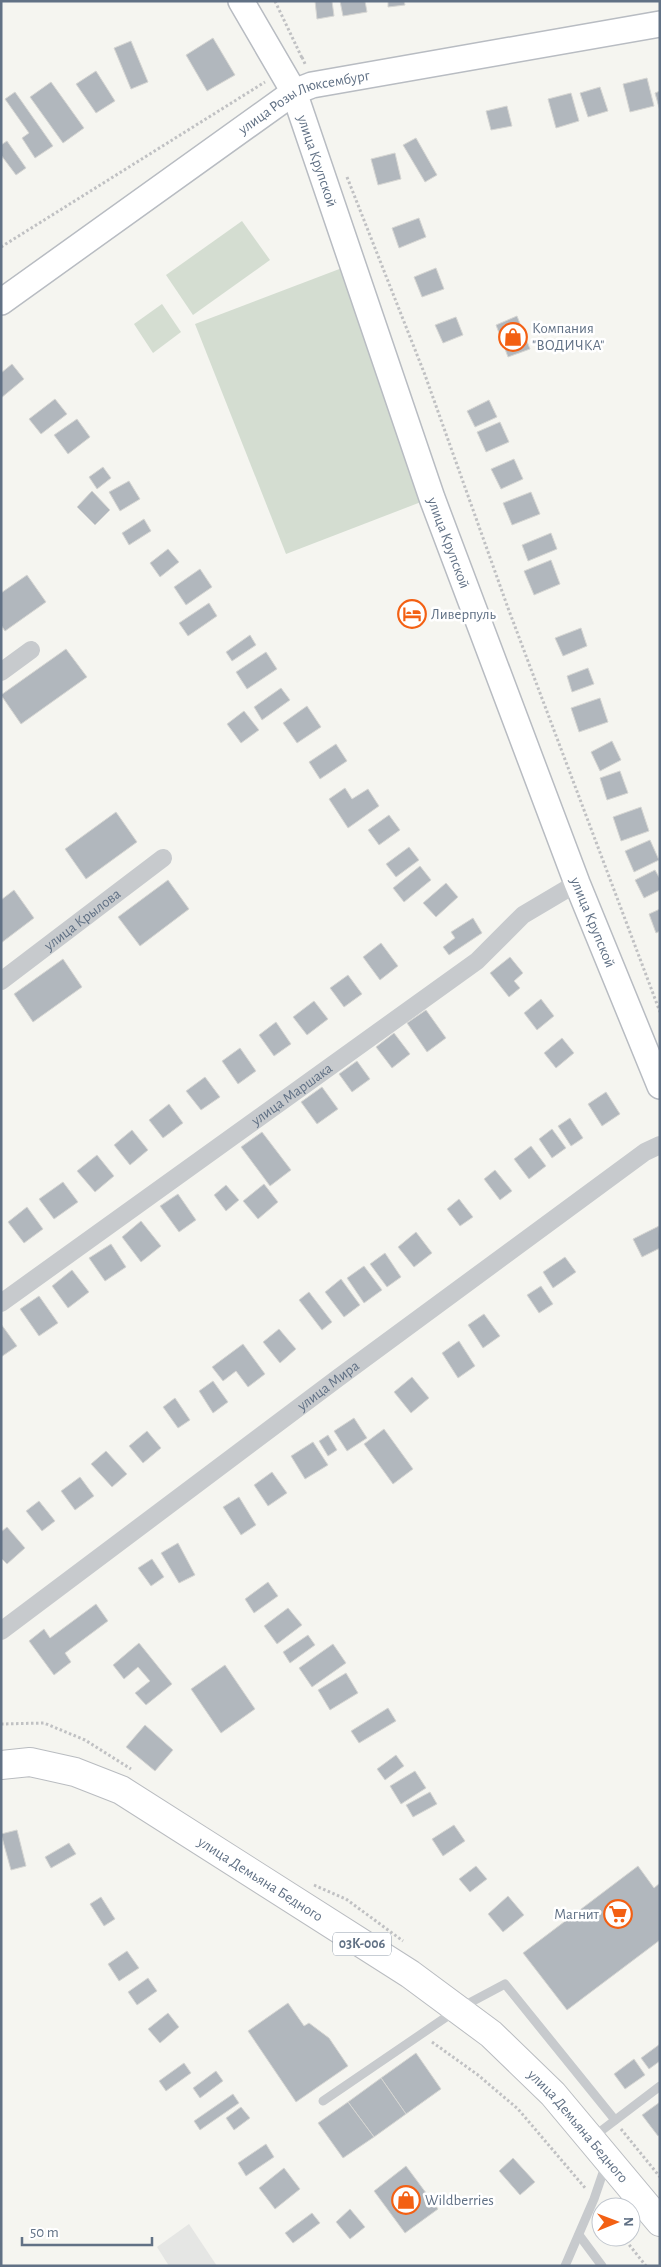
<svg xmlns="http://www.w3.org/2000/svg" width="661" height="2267" viewBox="0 0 661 2267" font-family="'Alegreya Sans',sans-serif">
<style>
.built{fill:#e5e6e4}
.green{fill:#d4ddd1}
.building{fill:#b1b7bd;stroke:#d6d6d3}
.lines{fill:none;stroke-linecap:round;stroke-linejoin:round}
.secondary-casing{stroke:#b8bcc2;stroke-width:28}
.primary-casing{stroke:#b9bcc0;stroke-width:30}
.path{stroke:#c0c1c3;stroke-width:3;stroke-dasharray:2.5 2.5;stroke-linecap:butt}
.lane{stroke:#c7cacd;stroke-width:9}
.street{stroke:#c7cacd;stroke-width:18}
.secondary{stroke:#fff;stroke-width:25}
.primary{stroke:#fff;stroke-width:28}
.labels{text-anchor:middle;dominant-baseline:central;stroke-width:5;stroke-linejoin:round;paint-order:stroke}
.shield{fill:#fff;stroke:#909caa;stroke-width:1}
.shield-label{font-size:14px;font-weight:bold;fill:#617185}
.street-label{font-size:15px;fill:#617185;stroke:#fff}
.poi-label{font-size:15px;fill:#617185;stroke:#fff;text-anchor:start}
</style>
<rect width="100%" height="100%" fill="#f5f5f0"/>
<polygon class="built" points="189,2224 217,2266 169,2266 157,2247"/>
<g class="green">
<polygon points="242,221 270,260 193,315 166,275"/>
<polygon points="342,268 421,502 286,554 195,324"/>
<polygon points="162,304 181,332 153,353 134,324"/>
</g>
<g class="building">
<polygon points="315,1 332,1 334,16 317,19"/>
<polygon points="340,1 365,1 367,12 343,16"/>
<polygon points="388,1 404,1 405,5 388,7"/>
<polygon points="213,38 235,75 207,91 186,55"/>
<polygon points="131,41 148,82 131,89 114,48"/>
<polygon points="96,71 115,101 96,113 76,84"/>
<polygon points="647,78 654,106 630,112 623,84"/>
<polygon points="51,82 84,128 63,143 30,97"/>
<polygon points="600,87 608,111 588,117 580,93"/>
<polygon points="660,91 660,111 655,93"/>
<polygon points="15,92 53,146 35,158 22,138 29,133 5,99"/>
<polygon points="571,93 579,121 556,128 548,99"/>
<polygon points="507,106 512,126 491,130 486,111"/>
<polygon points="416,138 437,175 425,182 403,145"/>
<polygon points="7,141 26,168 16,175 1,155 1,145"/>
<polygon points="395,153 401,179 378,185 371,159"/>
<polygon points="419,218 426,237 399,248 392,228"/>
<polygon points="436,268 444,289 422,297 414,277"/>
<polygon points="517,316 530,349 508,357 496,325"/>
<polygon points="456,317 463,335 443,343 435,325"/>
<polygon points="12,364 24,379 1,398 1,373"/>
<polygon points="55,399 67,414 41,434 29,419"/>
<polygon points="489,400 497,417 475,427 467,411"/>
<polygon points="77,419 90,437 68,454 54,435"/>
<polygon points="500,422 509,442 486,452 477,432"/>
<polygon points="514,459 523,479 501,489 491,469"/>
<polygon points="103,467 111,478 97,489 89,477"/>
<polygon points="129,481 140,499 120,511 109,492"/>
<polygon points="92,491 110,510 95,525 77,507"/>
<polygon points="531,492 540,514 512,525 503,503"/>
<polygon points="144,519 151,531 129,545 122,533"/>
<polygon points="551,533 557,549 528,561 522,545"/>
<polygon points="168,549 179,562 160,577 150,563"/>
<polygon points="551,560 560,584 534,595 524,571"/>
<polygon points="200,569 212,587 186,605 174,587"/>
<polygon points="27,575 46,602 5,631 1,625 1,593"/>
<polygon points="209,603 217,616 188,636 179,623"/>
<polygon points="581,628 587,646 563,656 555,638"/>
<polygon points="250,635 256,645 232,661 226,652"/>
<polygon points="66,649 87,677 21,724 1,695"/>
<polygon points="266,652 277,669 247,689 236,672"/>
<polygon points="588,668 594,684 572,692 567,676"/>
<polygon points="281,688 290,700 262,720 254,707"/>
<polygon points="600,698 608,722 579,732 571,708"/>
<polygon points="307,706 321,727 297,743 283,723"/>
<polygon points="244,711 259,730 241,743 227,724"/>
<polygon points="612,741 621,760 600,771 591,752"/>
<polygon points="336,744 347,761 320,779 309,762"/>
<polygon points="620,771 628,793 607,800 600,778"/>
<polygon points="345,788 352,799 368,789 379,806 348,828 329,799"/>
<polygon points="641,807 649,831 621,841 613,817"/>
<polygon points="116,812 137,842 86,879 65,849"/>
<polygon points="389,815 400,830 379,845 368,830"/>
<polygon points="650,840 659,860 634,872 625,851"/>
<polygon points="409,847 419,860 396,877 386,864"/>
<polygon points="420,866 431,880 404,902 393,888"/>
<polygon points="655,870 660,879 660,890 644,898 635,880"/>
<polygon points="168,880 189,909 140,946 118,917"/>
<polygon points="446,883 458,897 436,917 423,903"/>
<polygon points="14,890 34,918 1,943 1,900"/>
<polygon points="660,909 660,931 656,933 649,914"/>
<polygon points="473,918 482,933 449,955 443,947 455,938 451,932"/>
<polygon points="381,943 398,966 380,980 363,957"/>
<polygon points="510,957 523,973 514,981 520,988 509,997 490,973"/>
<polygon points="63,959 82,987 33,1022 14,994"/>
<polygon points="348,975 362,994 344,1007 330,988"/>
<polygon points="541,999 554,1016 537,1030 524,1013"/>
<polygon points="314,1001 328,1019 307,1035 293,1017"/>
<polygon points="426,1010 446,1038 427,1052 407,1023"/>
<polygon points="276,1022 291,1044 274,1056 259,1035"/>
<polygon points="394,1033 410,1054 392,1068 376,1047"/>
<polygon points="562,1038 574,1053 556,1068 544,1053"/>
<polygon points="240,1048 256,1071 238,1084 222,1061"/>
<polygon points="357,1061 370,1079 352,1092 339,1074"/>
<polygon points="205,1077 220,1097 201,1110 186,1091"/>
<polygon points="322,1087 338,1109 317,1124 301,1102"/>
<polygon points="606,1092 620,1114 602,1126 588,1104"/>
<polygon points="169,1104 183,1123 163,1138 149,1120"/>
<polygon points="570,1118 583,1138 571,1146 558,1126"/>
<polygon points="552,1129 566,1148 552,1158 539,1139"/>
<polygon points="132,1130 148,1150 130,1165 114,1145"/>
<polygon points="262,1132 291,1170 270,1186 241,1147"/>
<polygon points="531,1146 546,1166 529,1179 514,1159"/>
<polygon points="97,1155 114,1176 95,1192 77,1171"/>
<polygon points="495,1170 512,1191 500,1200 484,1179"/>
<polygon points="63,1182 78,1202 54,1219 39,1199"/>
<polygon points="264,1184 278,1202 258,1219 243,1201"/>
<polygon points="226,1185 239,1200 226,1211 214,1195"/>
<polygon points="178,1194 196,1220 179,1232 160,1206"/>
<polygon points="459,1199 473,1217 460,1226 447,1209"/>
<polygon points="27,1207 43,1229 24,1243 8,1222"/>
<polygon points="141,1221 161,1246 141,1262 122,1237"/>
<polygon points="659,1226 660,1248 642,1257 633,1239"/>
<polygon points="416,1232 432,1253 414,1267 398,1247"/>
<polygon points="111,1244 126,1267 105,1281 89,1258"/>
<polygon points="385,1253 401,1277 387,1287 370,1264"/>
<polygon points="565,1257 576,1272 553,1288 543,1272"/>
<polygon points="364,1266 382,1290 364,1303 347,1278"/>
<polygon points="72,1270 89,1292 68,1308 52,1286"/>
<polygon points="341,1279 360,1305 344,1317 325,1292"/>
<polygon points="541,1286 553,1304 539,1313 527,1295"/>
<polygon points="309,1292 332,1322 322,1330 299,1300"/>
<polygon points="39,1296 58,1323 39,1336 20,1309"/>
<polygon points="484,1314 500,1336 483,1348 468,1325"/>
<polygon points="1,1324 17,1346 1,1357"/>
<polygon points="279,1329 296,1349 280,1363 263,1342"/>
<polygon points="459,1341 475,1366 458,1378 442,1353"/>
<polygon points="243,1344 265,1374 248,1387 236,1371 223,1381 212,1367"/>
<polygon points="412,1377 429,1398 411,1413 394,1392"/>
<polygon points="213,1381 228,1402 213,1413 199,1391"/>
<polygon points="175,1398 190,1420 178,1428 163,1407"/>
<polygon points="354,1418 367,1438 347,1451 334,1431"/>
<polygon points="384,1429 413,1469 393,1484 364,1444"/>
<polygon points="147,1431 161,1448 143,1463 129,1446"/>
<polygon points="328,1435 337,1450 328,1456 319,1441"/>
<polygon points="313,1442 328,1465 305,1479 291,1456"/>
<polygon points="106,1451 127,1474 112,1487 91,1464"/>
<polygon points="272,1472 287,1493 268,1506 254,1485"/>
<polygon points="80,1477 94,1496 75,1510 61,1491"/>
<polygon points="239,1497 256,1525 241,1535 223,1507"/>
<polygon points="39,1501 55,1521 42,1531 26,1511"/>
<polygon points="7,1527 25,1548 7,1564 1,1558 1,1532"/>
<polygon points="178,1543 195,1575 179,1583 161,1553"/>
<polygon points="152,1559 164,1577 151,1586 138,1568"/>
<polygon points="268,1582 278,1596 254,1613 245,1599"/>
<polygon points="96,1604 108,1621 65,1653 71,1662 54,1675 29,1641 44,1629 50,1638"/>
<polygon points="288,1608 302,1625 277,1644 264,1626"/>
<polygon points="308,1635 315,1645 290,1663 283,1652"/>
<polygon points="139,1643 172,1684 146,1705 135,1693 150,1681 138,1667 124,1679 113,1665"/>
<polygon points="333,1644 346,1663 312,1687 299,1668"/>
<polygon points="225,1665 255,1709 221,1733 191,1689"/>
<polygon points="346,1673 358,1693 330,1710 318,1690"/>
<polygon points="388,1708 396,1721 359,1743 351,1731"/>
<polygon points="145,1725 173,1750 155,1771 126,1747"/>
<polygon points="396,1755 404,1766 385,1780 377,1769"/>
<polygon points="415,1771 426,1788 401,1804 390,1786"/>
<polygon points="430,1792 437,1804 413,1817 406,1805"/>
<polygon points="454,1825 465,1841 443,1856 432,1839"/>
<polygon points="17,1830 26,1866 11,1870 1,1834"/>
<polygon points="69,1843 76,1854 51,1868 45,1857"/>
<polygon points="476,1866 487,1879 470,1892 459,1879"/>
<polygon points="638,1866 654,1888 660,1883 660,1940 567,2010 523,1953"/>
<polygon points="508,1896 524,1915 503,1932 488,1914"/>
<polygon points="101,1897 115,1919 104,1926 90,1904"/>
<polygon points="127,1951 139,1968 119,1981 108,1964"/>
<polygon points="148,1978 157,1991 137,2005 128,1992"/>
<polygon points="288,2003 304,2026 309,2023 329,2038 348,2066 296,2102 248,2031"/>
<polygon points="168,2013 179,2027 160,2043 148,2029"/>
<polygon points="660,2044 660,2061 649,2069 641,2058"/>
<polygon points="416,2053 441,2089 406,2114 381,2078"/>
<polygon points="634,2059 645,2075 625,2089 614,2074"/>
<polygon points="184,2063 191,2073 166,2091 159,2081"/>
<polygon points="216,2071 223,2081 200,2098 193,2088"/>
<polygon points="381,2078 406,2114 374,2137 348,2102"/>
<polygon points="233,2094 239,2103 200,2130 194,2121"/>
<polygon points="348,2102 374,2137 343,2158 318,2123"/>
<polygon points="660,2102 660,2135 658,2136 642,2115"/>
<polygon points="241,2107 250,2118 234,2130 226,2118"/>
<polygon points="266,2144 274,2157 246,2176 238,2163"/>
<polygon points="513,2158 535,2182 520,2195 499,2171"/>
<polygon points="406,2166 438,2209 405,2233 374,2191"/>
<polygon points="284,2168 300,2189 275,2209 259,2188"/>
<polygon points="350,2209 365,2227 350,2239 336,2222"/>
<polygon points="312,2213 320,2223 293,2243 285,2233"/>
</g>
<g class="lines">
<defs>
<g id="secondary">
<path id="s4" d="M241 1 294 92 432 498 577 883 660 1086"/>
<path id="s5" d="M1 302 294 92 312 85 660 24"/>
</g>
<g id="primary">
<path id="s6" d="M1 1765 30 1762 75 1772 121 1790 410 1974 491 2034 553 2094 660 2222"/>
</g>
</defs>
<use href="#secondary" class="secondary-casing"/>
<use href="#primary" class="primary-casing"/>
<g class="path">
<polyline points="275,1 302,58"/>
<polyline points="302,57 306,66"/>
<polyline points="347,177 425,375 508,608 660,1012"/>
<polyline points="1,247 265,82"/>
<polyline points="1,1724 44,1723 85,1740 131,1769"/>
<polyline points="314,1885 346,1899 403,1941"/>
<polyline points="432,2042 478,2075 518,2109 586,2189"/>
<polyline points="621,2129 660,2177"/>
<polyline points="623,2237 646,2266"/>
</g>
<g class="lane">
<polyline points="323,2101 458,2009 505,1984 615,2120"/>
<polyline points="593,2137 660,2086"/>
<polyline points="579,2235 602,2266"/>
<polyline points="565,2266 594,2199 606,2164"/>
</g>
<g class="street">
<polyline points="1,672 31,650"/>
<path id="s1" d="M1 981 163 858"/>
<path id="s2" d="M1 1303 477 961 523 915 577 883"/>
<path id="s3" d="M1 1631 338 1378 645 1152 660 1145"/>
</g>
<use href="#secondary" class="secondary"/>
<use href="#primary" class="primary"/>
</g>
<defs>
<symbol id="shop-ring" viewBox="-11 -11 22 22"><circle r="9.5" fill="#fff" stroke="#f36013" stroke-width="1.5"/><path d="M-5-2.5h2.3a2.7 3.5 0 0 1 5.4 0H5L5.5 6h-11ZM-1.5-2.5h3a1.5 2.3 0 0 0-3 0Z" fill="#f36013"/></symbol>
<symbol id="hotel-ring" viewBox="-11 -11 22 22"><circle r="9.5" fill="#fff" stroke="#f36013" stroke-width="1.5"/><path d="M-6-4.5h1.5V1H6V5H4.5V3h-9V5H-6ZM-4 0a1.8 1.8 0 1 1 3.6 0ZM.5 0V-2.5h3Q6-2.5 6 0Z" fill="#f36013"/></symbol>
<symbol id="supermarket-ring" viewBox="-11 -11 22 22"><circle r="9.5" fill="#fff" stroke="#f36013" stroke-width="1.5"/><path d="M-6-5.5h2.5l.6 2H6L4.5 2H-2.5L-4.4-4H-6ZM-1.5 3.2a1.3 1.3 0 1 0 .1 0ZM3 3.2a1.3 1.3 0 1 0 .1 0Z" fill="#f36013"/></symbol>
</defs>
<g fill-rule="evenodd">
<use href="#shop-ring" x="497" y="321" width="32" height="32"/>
<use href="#hotel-ring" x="396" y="598" width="32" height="32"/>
<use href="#supermarket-ring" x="602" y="1898" width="32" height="32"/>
<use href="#shop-ring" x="390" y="2184" width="32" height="32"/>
</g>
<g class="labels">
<rect class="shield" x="333" y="1932.5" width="58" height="23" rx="4"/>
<g class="shield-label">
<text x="362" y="1944">03К-006</text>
</g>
<g class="street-label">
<text stroke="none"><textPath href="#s5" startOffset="366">улица Розы Люксембург</textPath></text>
<text stroke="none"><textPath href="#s4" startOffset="178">улица Крупской</textPath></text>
<text stroke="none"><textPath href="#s4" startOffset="582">улица Крупской</textPath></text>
<text stroke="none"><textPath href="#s1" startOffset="102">улица Крылова</textPath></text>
<text stroke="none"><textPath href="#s4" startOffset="988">улица Крупской</textPath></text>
<text stroke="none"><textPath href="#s2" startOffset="358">улица Маршака</textPath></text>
<text stroke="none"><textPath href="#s3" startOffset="409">улица Мира</textPath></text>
<text stroke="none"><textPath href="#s6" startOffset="290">улица Демьяна Бедного</textPath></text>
<text stroke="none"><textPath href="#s6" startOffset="695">улица Демьяна Бедного</textPath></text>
</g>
<g class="poi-label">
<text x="532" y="328">Компания<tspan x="532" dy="17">"ВОДИЧКА"</tspan></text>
<text x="431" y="614">Ливерпуль</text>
<text x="599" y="1914" text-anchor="end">Магнит</text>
<text x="425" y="2200">Wildberries</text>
</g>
</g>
<rect width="661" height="2267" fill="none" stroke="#617185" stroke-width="5"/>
<g transform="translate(616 2222) rotate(89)"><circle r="24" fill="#ffffff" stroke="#c0c6ce"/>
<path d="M0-4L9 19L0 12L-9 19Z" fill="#f36013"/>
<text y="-8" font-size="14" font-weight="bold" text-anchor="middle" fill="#617185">N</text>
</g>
<path d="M22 2237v8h130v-8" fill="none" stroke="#617185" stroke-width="2.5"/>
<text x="30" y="2237" font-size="15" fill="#617185" stroke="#ffffff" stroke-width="4" paint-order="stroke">50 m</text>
</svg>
